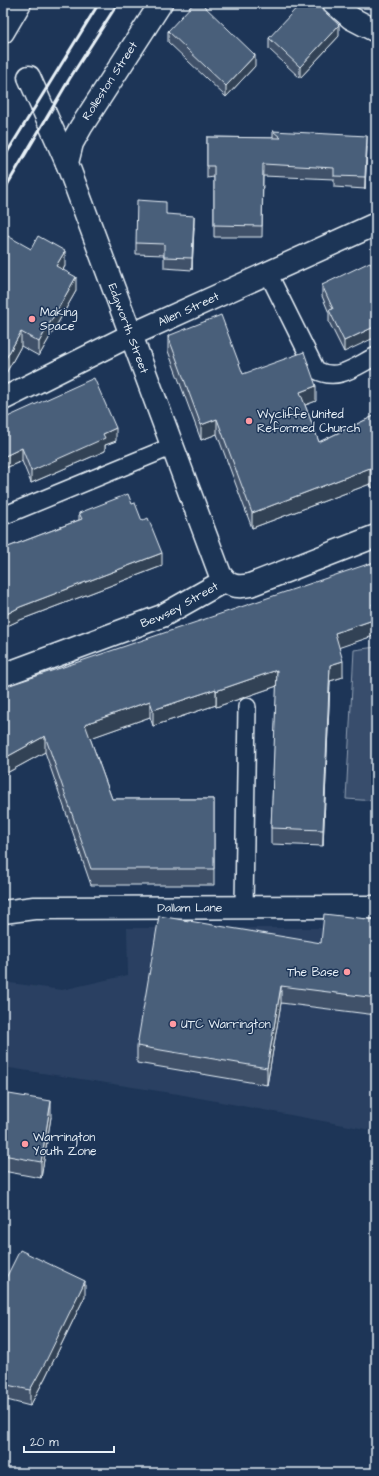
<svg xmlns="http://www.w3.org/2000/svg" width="379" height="1476" viewBox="0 0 379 1476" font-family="'Architects Daughter',sans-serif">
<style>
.built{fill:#2a4162}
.green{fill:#374d6c;stroke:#909fb2}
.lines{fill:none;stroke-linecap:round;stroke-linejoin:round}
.service-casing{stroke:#e8f1f8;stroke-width:20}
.pedestrian-casing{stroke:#e8f1f8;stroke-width:25}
.minor-casing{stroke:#e8f1f8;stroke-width:25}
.trunk-casing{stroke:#e8f1f8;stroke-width:25}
.service{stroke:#1d3557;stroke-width:17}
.pedestrian{stroke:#1d3557;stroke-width:22}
.minor{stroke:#1d3557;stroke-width:22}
.trunk{stroke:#1d3557;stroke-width:22}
.rail{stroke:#e8f1f8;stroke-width:3}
.wall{fill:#3f5169;stroke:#e8f1f8}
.shaded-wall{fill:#334255;stroke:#e8f1f8}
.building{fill:#495e7a;stroke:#e8f1f8}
.poi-dot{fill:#ff9aa2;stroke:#1d3557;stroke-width:1.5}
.labels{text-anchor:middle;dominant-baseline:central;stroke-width:3;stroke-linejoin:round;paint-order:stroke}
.street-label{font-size:12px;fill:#e8f1f8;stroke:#1d3557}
.poi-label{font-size:12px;fill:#e8f1f8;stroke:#1d3557;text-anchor:start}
</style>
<rect width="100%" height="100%" fill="#1d3557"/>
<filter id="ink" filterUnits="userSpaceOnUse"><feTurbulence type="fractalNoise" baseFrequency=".025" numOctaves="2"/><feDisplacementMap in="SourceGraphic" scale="8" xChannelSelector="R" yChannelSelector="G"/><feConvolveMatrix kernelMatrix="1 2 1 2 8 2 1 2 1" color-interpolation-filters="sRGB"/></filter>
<g filter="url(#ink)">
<polygon class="built" points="127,928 376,928 376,1131 178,1094 3,1067 3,993 7,989 3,982 62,990 128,975"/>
<polygon class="green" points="376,647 376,801 346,799 354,650"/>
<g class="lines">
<defs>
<g id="service">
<path d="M268 273 316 370C338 382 356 366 376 356"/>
<polyline points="3,516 173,446"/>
<polyline points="244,906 247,707"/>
</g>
<polyline id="pedestrian" points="29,77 67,163"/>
<g id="minor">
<path id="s1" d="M161 3 81 127 72 143 67 163 220 574C228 586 236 588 250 585L376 536"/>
<polyline points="334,3 351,18 376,31"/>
<path id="s2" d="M3 399 131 335 376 224"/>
<path id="s3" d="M3 675 162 616 224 581"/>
<path id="s4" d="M3 912 34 908 376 907"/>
</g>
<polyline id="trunk" points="3,32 20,3"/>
</defs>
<use href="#service" class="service-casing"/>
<use href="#pedestrian" class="pedestrian-casing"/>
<use href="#minor" class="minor-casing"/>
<use href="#trunk" class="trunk-casing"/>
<use href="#service" class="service"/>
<use href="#pedestrian" class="pedestrian"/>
<use href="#minor" class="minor"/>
<use href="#trunk" class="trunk"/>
<g class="rail">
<polyline points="3,159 99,3"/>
<polyline points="3,192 70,78 118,3"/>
</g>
</g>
<g class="wall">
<polygon points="168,31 255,66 226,97 168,42"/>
<polygon points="339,36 300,78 269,49 269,38"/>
<polygon points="273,131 367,147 365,189 334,187 334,179 263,176 262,237 214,237 214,177 207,178 207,137 273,138"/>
<polygon points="166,214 194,227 192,270 164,268 164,255 136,254 136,243"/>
<polygon points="3,240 31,249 65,266 63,270 76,291 39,356 21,346 5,375 3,374"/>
<polygon points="376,275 344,352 329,322 329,313 322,296 322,285"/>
<polygon points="168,336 243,374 316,401 305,405 319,442 376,415 372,488 370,484 252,528 217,434 201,440 168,351"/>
<polygon points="3,419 116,441 105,445 105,451 31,483 22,461 3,469"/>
<polygon points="132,504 142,521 162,566 20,620 3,628 3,549 79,520 79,513"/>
<polygon points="376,568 376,635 339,647 343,677 330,681 323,846 271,844 271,828 277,686 216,707 216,705 153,726 150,717 90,738 112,799 214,799 214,885 91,885 45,752 3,775 3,688"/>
<polygon points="376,920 376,1015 281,1003 267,1085 137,1063 137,1046 321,943"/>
<polygon points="3,1093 51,1117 41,1178 3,1171"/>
<polygon points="3,1280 5,1280 85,1296 45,1378 30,1406 3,1399"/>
</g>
<g class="shaded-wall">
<polygon points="339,25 339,36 300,78 300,67"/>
<polygon points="255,55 255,66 226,97 226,86"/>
<polygon points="367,136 367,147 365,189 365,177"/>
<polygon points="194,216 194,227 192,270 192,258"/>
<polygon points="65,251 65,266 56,281 56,266"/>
<polygon points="76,277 76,291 39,356 39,342"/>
<polygon points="376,326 376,337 344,352 344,341"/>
<polygon points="21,332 21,346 5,375 5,360"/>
<polygon points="316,386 316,401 300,407 300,392"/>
<polygon points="217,419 217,434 201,440 201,425"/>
<polygon points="116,428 116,441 105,445 105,451 31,483 31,471 103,434"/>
<polygon points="22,448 22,461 3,469 3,457"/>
<polygon points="370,468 370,484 252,528 252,513"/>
<polygon points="376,471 376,486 372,488 372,473"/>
<polygon points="162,553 162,566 20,620 3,628 3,616 20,607"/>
<polygon points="376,602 376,618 372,604"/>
<polygon points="376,619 376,635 335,649 335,633"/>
<polygon points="343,661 343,677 330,681 323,846 323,830 330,665"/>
<polygon points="277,670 277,686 216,707 216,691"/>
<polygon points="216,689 216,705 153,726 153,710"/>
<polygon points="150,701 150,717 85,740 85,724"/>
<polygon points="45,736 45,752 3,775 3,759"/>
<polygon points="281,986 281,1003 267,1085 267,1068"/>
<polygon points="51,1101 51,1117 41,1178 41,1162"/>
<polygon points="85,1281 85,1296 45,1378 30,1406 30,1390"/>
</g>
<g class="building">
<polygon points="194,3 201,3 255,55 226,86 168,31"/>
<polygon points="301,3 315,3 339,25 300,67 269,38"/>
<polygon points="273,131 367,136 365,177 334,176 334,168 263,164 262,226 214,225 214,166 207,166 207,137 281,138"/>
<polygon points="137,200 166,202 166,214 194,216 192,258 164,257 164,244 136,243"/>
<polygon points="6,235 31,249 38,236 65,251 56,266 76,277 39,342 21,332 5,360 3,359 3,240"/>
<polygon points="370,262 376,275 376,326 344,341 329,310 333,309 322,285"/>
<polygon points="221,315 243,374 304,352 316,386 300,392 319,442 376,415 376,471 372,473 370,468 252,513 217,419 201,425 168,336"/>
<polygon points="94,378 116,428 103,434 105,438 31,471 22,448 3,457 3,419"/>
<polygon points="128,494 132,504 135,503 142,521 148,518 162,553 20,607 3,616 3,549 82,519 79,513"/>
<polygon points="374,562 376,568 376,602 372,604 376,616 376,619 335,633 343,661 330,665 323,830 271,828 277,670 216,691 216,689 153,710 150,701 85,724 112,799 214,799 214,869 91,869 45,736 3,759 3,688 7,686"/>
<polygon points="324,914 376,920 376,998 281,986 267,1068 137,1046 159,916 321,943"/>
<polygon points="3,1093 51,1101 41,1162 3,1155"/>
<polygon points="20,1250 85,1281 45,1363 30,1390 3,1384 3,1280 5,1280"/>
</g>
</g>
<g class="poi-dot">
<circle cx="32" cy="319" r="4"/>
<circle cx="249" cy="421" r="4"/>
<circle cx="347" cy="972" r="4"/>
<circle cx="173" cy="1024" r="4"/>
<circle cx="25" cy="1144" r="4"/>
</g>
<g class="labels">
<g class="street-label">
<text transform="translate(110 81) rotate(-57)">Rolleston Street</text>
<text stroke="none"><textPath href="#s2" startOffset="206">Allen Street</textPath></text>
<text stroke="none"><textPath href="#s1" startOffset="363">Edgworth Street</textPath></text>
<text stroke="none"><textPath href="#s3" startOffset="190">Bewsey Street</textPath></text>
<text stroke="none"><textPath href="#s4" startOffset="187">Dallam Lane</textPath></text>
</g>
<g class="poi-label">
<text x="40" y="312">Making<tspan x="40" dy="14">Space</tspan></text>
<text x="257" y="414">Wycliffe United<tspan x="257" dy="14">Reformed Church</tspan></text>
<text x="339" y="972" text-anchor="end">The Base</text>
<text x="181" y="1024">UTC Warrington</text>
<text x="33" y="1137">Warrington<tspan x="33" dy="14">Youth Zone</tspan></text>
</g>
</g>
<rect width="379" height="1476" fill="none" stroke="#1d3557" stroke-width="16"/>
<rect x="8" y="8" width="363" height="1460" fill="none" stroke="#e8f1f8" stroke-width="1.5" filter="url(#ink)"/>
<path d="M24 1446v6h90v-6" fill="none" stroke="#e8f1f8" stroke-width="2"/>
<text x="30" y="1446" font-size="12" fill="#e8f1f8" stroke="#1d3557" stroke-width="3" paint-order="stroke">20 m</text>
</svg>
